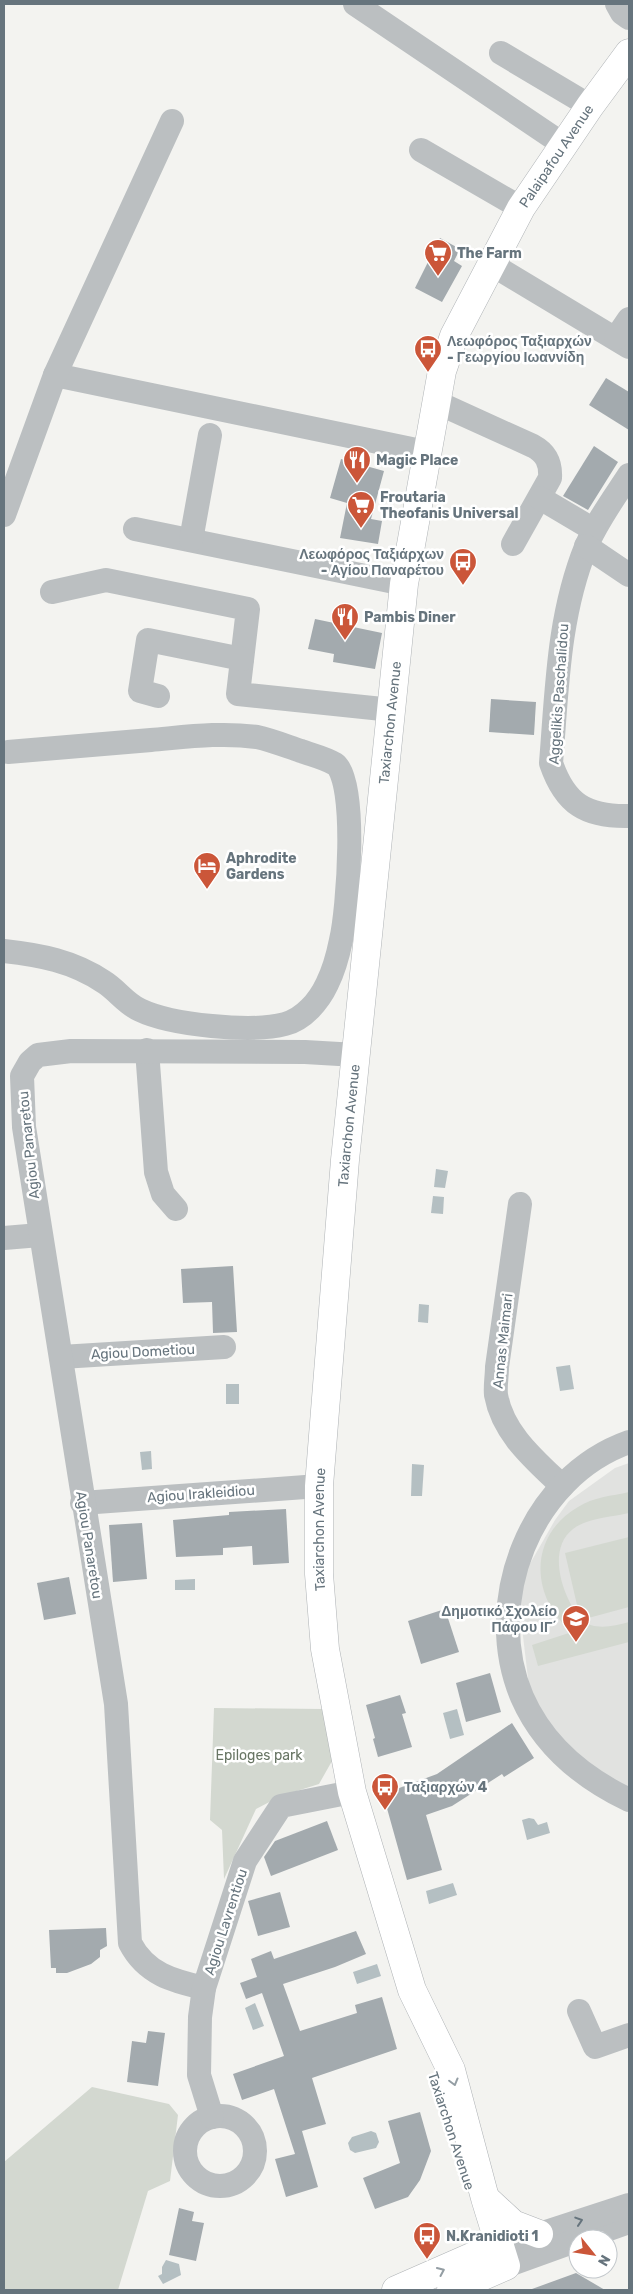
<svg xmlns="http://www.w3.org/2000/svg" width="633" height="2294" viewBox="0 0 633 2294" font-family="Rubik,sans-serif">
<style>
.built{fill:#e1e2e0}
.green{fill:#d3d8d0}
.water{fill:#b4bfc2}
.building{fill:#a3aaae}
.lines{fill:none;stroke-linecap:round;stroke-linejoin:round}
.major-casing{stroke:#afb3b6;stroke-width:29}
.minor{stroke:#bbbfc1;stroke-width:24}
.major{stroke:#fff;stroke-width:28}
.oneway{stroke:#949ea4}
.oneway2{stroke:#66747d}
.labels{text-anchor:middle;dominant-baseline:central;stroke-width:5;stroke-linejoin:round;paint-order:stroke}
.street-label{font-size:14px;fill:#66747d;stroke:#fff}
.poi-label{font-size:14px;font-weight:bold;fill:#66747d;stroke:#fff;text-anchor:start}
.park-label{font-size:14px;fill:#687564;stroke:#fff}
</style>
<rect width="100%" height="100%" fill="#f3f3f0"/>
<polygon class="built" points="629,1463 629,1791 593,1770 547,1723 529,1687 519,1602 527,1569 555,1520 569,1501 615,1468"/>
<g class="green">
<path d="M629 1492V1513C612 1517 587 1518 573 1529 546 1550 563 1597 580 1618L565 1553 629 1537V1607L581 1620C596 1631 613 1626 629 1622V1642L538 1666 532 1645 572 1632C530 1597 528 1536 578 1507 593 1497 612 1496 629 1492Z"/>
<polygon points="214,1708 323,1709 332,1761 319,1784 281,1796 256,1809 224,1879 222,1830 210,1820"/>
<polygon points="92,2087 169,2104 178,2115 170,2181 148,2191 118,2290 4,2290 4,2162"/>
</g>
<g class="water">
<polygon points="436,1169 448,1171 445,1188 434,1187"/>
<polygon points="433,1196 444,1197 443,1214 431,1213"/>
<polygon points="419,1304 429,1305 428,1323 418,1322"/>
<polygon points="570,1365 574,1389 560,1391 556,1367"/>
<rect x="226" y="1384" width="13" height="20"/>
<polygon points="151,1451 152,1469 142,1470 140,1452"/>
<polygon points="412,1464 424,1465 422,1496 411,1496"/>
<polygon points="195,1579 195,1590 175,1590 175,1580"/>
<polygon points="457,1709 464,1735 450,1739 443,1713"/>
<polygon points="529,1818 534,1819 538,1825 547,1822 550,1833 527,1840 522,1820"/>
<polygon points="453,1883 457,1895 429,1904 426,1891"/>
<polygon points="377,1964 381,1976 357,1984 353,1972"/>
<polygon points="255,2003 264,2026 253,2030 245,2008"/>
<polygon points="371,2131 376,2133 379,2142 376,2148 355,2153 350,2150 348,2143 352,2137"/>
<polygon points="166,2260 179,2264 181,2275 163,2284 158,2276 162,2274 162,2267"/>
</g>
<g class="building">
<polygon points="440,238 460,249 454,261 462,266 442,302 415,288"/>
<polygon points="606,378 629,392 629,430 589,405"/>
<polygon points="594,446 618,462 588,510 563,496"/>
<polygon points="341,459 384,471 371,519 382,521 378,544 340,538 347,503 330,498"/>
<polygon points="315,619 382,633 375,669 333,662 334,654 308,649"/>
<polygon points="491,699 536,702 534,735 489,732"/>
<polygon points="233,1266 237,1332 213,1333 212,1302 183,1303 181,1269"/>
<polygon points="286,1509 289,1563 253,1565 252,1546 223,1548 223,1555 176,1557 173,1520 229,1515 229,1512"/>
<polygon points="142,1523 147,1579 113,1582 109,1525"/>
<polygon points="69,1577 76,1614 44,1620 37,1583"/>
<polygon points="445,1609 459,1652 421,1664 408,1621"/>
<polygon points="490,1673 501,1712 466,1722 456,1683"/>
<polygon points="400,1695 406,1713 402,1714 412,1747 378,1757 373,1739 375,1738 366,1705"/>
<polygon points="512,1723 534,1758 504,1777 502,1774 452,1806 426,1815 442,1870 407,1880 383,1794 437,1774"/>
<polygon points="327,1821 338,1850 271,1876 264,1857 275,1841"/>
<polygon points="280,1892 290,1927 258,1936 248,1901"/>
<polygon points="106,1928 107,1946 100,1950 100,1957 91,1964 67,1973 56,1973 56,1968 51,1968 49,1930"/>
<polygon points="356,1931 366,1954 335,1967 283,1984 300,2031 357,2013 355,2005 382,1997 397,2049 312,2078 326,2124 302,2131 318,2187 286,2197 275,2159 295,2154 274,2089 242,2100 233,2074 284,2056 262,1993 246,1999 240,1983 257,1977 251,1959 271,1951 274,1959"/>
<polygon points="148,2031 165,2033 158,2086 127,2082 132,2041 146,2043"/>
<polygon points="420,2112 431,2151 420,2180 408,2197 375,2209 363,2178 400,2163 388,2121"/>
<polygon points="179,2208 194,2212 192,2221 204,2223 196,2261 169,2255"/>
<polygon points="576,2273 605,2290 533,2290 532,2289"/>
</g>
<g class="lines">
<defs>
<g id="major">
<polyline points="486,2199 513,2224 539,2234"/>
<polyline points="396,2290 485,2251 500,2247"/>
<path id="s1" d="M451 2290 506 2266 485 2198 451 2070 412 1990 352 1792 325 1649 319 1574V1486L345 1160 404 584 442 371 454 336 521 208 590 106 629 53"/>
</g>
</defs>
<use href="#major" class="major-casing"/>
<g class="minor">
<polyline points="355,4 564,145"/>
<polyline points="617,4 622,13 629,18"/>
<polyline points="501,53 590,106"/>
<polyline points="421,150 521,208"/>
<polyline points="491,264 629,347"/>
<polyline points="616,338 629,319"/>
<polyline points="55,375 426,452"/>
<path d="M436 402 533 446C546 453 551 462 550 478L513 544"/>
<path d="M629 475C614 498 597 521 586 547 558 616 557 690 551 763 565 804 586 817 629 816"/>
<polyline points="540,498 594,530"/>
<polyline points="4,515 55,375 172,121"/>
<polyline points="135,529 404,584"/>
<polyline points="191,540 210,435"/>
<polyline points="586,546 629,575"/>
<polyline points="52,592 106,580 248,609 238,694 392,710"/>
<polyline points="158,696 140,691 148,640 242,659"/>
<path d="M4 951C40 955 73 961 104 982 117 990 126 1004 140 1010 171 1025 252 1033 285 1024 304 1019 319 1001 327 984 334 970 338 955 341 940 348 912 358 780 335 764 325 758 312 755 301 751 286 746 271 740 257 737 221 732 186 737 151 740 103 744 56 748 8 752"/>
<polyline points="147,1050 156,1172 163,1194 176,1209"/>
<path d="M520 1204 497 1367C497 1376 495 1386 496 1395 503 1434 535 1460 562 1486"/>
<polyline points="4,1238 40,1235"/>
<polyline points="61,1357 224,1347"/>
<path d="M629 1442C530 1477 482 1602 522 1697 543 1745 583 1778 629 1800"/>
<polyline points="82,1503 319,1486"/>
<path d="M204 1988C173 1981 146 1974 130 1943L116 1704 24 1127 22 1076 30 1062 38 1055 71 1051 305 1052 356 1055"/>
<polyline points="579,2011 595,2047 629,2035"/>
<circle cx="220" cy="2151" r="35"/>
<polyline points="212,2117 199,2075 200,2017 204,1988 245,1861 281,1806 352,1792"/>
<polyline points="581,2239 629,2222"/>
<polyline points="500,2247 629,2205"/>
<polyline points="506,2266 578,2240"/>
</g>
<use href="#major" class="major"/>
</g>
<defs><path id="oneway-chevron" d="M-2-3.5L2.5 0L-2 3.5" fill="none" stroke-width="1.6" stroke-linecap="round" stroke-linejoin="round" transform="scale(1.25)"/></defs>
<g class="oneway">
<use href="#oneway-chevron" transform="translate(454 2082) rotate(75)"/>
<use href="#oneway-chevron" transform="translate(441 2271) rotate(-24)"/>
</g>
<use class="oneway2" href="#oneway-chevron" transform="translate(579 2221) rotate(-18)"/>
<defs>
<symbol id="supermarket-pin" viewBox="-11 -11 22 30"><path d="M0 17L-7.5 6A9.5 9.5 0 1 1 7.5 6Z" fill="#cb5639" stroke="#fff"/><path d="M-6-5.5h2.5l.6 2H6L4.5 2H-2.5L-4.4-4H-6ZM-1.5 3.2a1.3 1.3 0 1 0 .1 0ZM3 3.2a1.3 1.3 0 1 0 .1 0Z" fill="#fff"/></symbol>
<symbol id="bus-pin" viewBox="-11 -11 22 30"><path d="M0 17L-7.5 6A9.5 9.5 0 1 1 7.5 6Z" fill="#cb5639" stroke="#fff"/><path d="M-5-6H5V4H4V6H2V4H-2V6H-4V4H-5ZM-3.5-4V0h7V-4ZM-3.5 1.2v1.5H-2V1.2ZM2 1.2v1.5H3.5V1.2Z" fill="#fff"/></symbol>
<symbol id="restaurant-pin" viewBox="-11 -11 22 30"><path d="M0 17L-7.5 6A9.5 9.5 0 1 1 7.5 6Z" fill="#cb5639" stroke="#fff"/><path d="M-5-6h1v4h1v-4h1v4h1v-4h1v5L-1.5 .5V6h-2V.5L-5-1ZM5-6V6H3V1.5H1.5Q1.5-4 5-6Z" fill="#fff"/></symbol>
<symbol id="hotel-pin" viewBox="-11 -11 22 30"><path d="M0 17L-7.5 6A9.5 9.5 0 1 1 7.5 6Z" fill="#cb5639" stroke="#fff"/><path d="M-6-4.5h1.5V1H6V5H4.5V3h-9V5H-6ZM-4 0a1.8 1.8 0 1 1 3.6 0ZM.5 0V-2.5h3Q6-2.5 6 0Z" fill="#fff"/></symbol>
<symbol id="school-pin" viewBox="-11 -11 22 30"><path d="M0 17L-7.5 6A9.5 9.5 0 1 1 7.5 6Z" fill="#cb5639" stroke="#fff"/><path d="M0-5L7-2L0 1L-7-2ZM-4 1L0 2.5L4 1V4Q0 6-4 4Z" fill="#fff"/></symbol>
</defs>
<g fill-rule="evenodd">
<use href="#supermarket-pin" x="422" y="237" width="32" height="43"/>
<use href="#bus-pin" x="412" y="333" width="32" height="43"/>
<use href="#restaurant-pin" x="341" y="444" width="32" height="43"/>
<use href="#supermarket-pin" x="345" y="489" width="32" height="43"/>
<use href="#bus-pin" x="447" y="546" width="32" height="43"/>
<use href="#restaurant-pin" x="329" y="601" width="32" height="43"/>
<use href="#hotel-pin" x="191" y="850" width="32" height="43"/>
<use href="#school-pin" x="560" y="1603" width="32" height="43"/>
<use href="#bus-pin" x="369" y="1771" width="32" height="43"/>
<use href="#bus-pin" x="411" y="2220" width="32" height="43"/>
</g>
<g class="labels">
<g class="street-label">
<text stroke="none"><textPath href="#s1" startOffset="2235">Palaipafou Avenue</textPath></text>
<text transform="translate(559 694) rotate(-86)">Aggelikis Paschalidou</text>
<text stroke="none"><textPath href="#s1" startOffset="1635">Taxiarchon Avenue</textPath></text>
<text stroke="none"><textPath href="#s1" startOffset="1230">Taxiarchon Avenue</textPath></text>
<text transform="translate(29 1145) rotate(-96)">Agiou Panaretou</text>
<text transform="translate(503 1341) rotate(-84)">Annas Maimari</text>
<text transform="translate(143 1352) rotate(-3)">Agiou Dometiou</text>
<text transform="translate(201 1494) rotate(-4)">Agiou Irakleidiou</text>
<text stroke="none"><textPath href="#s1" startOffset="825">Taxiarchon Avenue</textPath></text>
<text transform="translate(89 1545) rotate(81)">Agiou Panaretou</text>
<text transform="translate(226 1922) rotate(-72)">Agiou Lavrentiou</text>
<text transform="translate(451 2131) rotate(72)">Taxiarchon Avenue</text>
</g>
<g class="poi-label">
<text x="457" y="253">The Farm</text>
<text x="447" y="341">Λεωφόρος Ταξιαρχών<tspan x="447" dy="16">- Γεωργίου Ιωαννίδη</tspan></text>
<text x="376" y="460">Magic Place</text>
<text x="380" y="497">Froutaria<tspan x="380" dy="16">Theofanis Universal</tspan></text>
<text x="444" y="554" text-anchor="end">Λεωφόρος Ταξιάρχων<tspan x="444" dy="16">- Αγίου Παναρέτου</tspan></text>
<text x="364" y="617">Pambis Diner</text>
<text x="226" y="858">Aphrodite<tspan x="226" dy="16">Gardens</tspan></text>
<text x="557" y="1611" text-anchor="end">Δημοτικό Σχολείο<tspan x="557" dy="16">Πάφου ΙΓ΄</tspan></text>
<text x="404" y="1787">Ταξιαρχών 4</text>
<text x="446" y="2236">N.Kranidioti 1</text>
</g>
<g class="park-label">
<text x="259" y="1755">Epiloges park</text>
</g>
</g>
<rect width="633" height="2294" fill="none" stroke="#66747d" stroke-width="10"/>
<g transform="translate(593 2254) rotate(120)"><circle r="24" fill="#ffffff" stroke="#c2c7cb"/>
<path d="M0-4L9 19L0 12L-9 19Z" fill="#cb5639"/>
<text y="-8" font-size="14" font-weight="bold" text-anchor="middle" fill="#66747d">N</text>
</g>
</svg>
